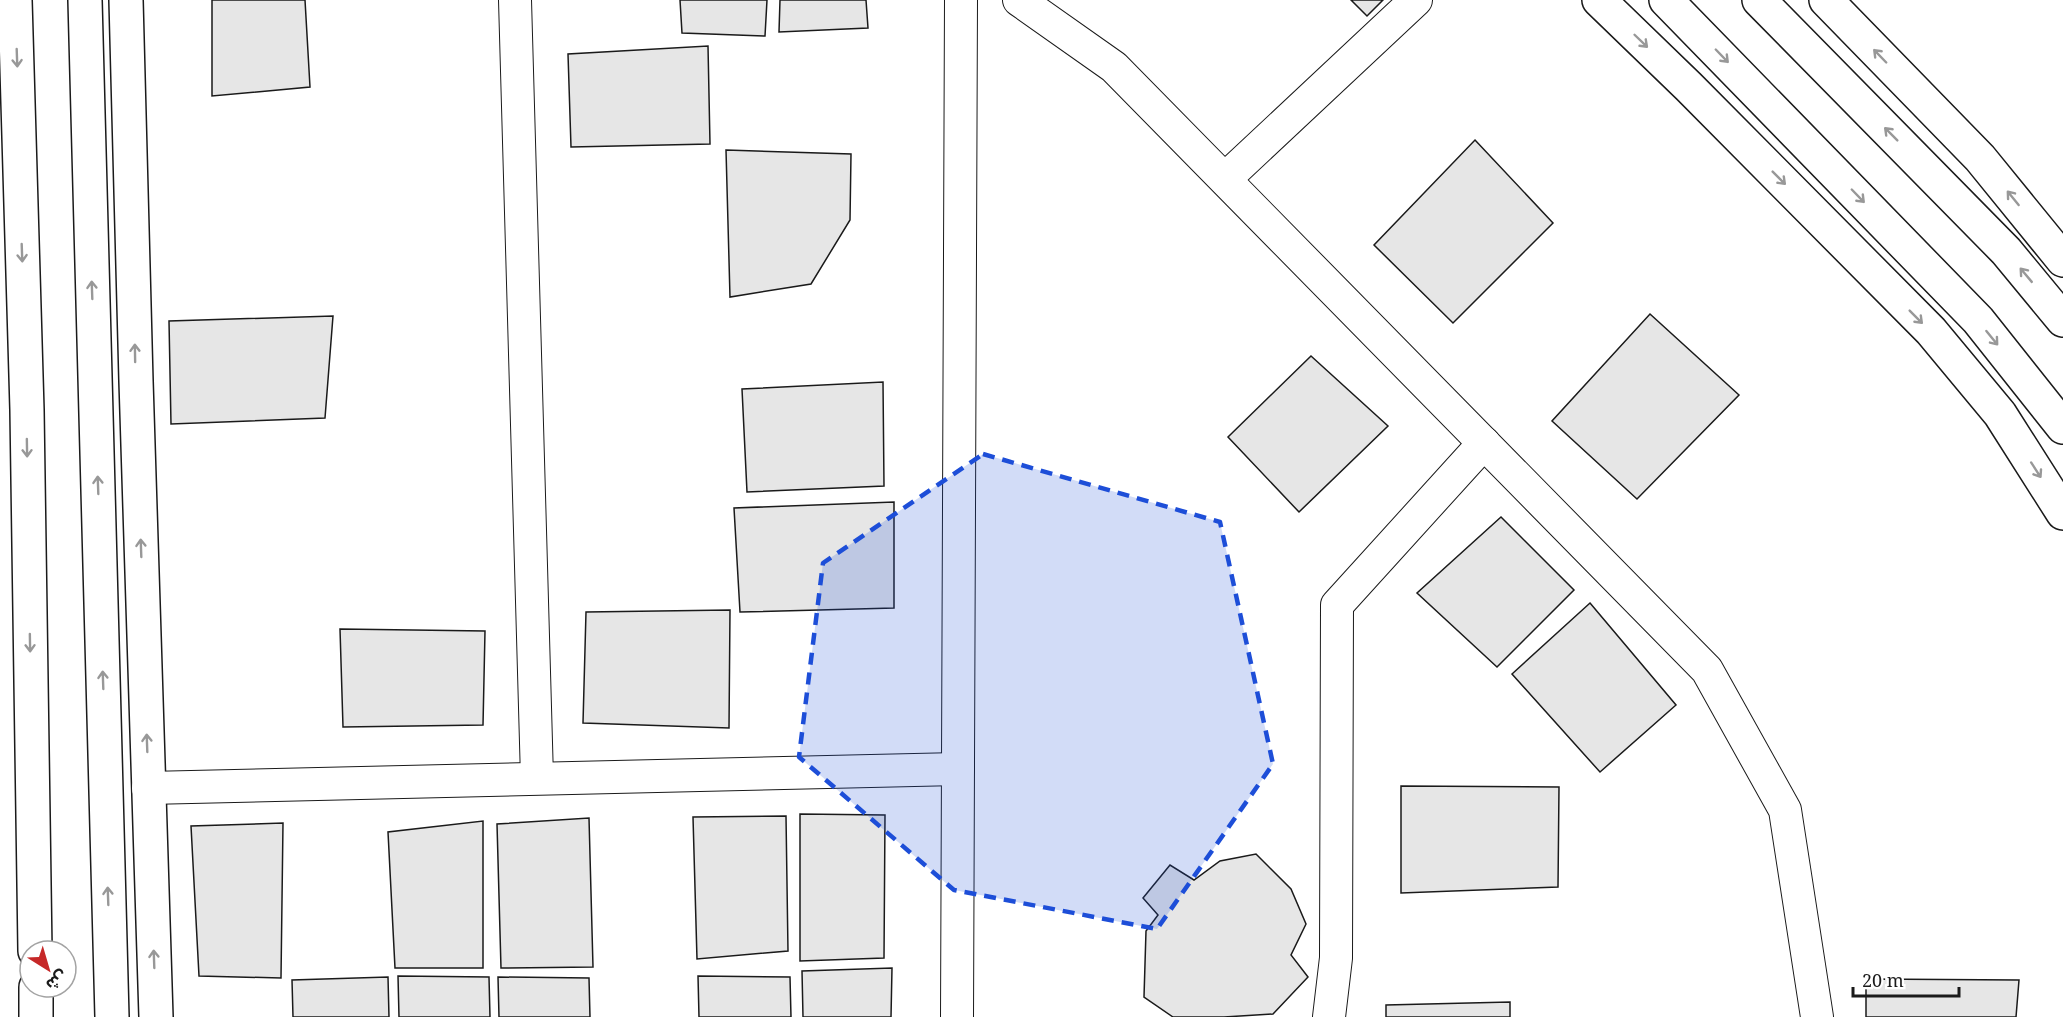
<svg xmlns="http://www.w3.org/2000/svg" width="2063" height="1017" viewBox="0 0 2063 1017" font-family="'Noto Serif','Noto Sans Arabic',serif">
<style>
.building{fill:#e6e6e6;stroke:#1a1a1a;stroke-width:1.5}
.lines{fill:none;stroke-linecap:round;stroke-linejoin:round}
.street-casing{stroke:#1a1a1a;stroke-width:34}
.secondary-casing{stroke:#1a1a1a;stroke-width:36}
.street{stroke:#fff;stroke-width:32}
.secondary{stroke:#fff;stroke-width:33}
.oneway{stroke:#989898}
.marked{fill:#1d4ed8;fill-opacity:0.2;stroke:#1d4ed8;stroke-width:4.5;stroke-dasharray:12 8;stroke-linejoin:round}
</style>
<rect width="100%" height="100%" fill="#fff"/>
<g class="building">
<polygon points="212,0 305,0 310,87 212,96"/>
<polygon points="680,0 767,0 765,36 682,33"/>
<polygon points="780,0 866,0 868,28 779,32"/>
<polygon points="1351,0 1383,0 1367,16"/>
<polygon points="708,46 710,144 571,147 568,54"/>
<polygon points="1475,140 1553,223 1453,323 1374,245"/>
<polygon points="726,150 851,154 850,220 811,284 730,297"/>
<polygon points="1650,314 1739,395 1637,499 1552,421"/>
<polygon points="333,316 325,418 171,424 169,321"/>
<polygon points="1311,356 1388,426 1299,512 1228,437"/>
<polygon points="883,382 884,486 747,492 742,389"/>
<polygon points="894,502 894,608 740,612 734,508"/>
<polygon points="1501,517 1574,590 1497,667 1417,593"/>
<polygon points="1590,603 1676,705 1600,772 1512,674"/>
<polygon points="730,610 729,728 583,723 586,612"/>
<polygon points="340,629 485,631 483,725 343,727"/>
<polygon points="1401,786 1559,787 1558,887 1401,893"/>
<polygon points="800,814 885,815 884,958 800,961"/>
<polygon points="786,816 788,951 697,959 693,817"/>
<polygon points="589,818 593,967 501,968 497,824"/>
<polygon points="483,821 483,968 395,968 388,832"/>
<polygon points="283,823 281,978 199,976 191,826"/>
<polygon points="1256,854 1291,889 1306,924 1291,955 1308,977 1273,1014 1224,1017 1173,1017 1144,997 1146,931 1158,915 1143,898 1170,865 1194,880 1220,861"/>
<polygon points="892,968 891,1017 803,1017 802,971"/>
<polygon points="398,976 489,977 490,1017 399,1017"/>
<polygon points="698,976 790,977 791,1017 699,1017"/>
<polygon points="388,977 389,1017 293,1017 292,980"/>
<polygon points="498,977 589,978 590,1017 499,1017"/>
<polygon points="1866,979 2019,980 2016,1017 1866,1017"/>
<polygon points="1510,1002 1510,1017 1386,1017 1386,1005"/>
</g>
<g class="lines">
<defs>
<g id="street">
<polyline points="515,0 537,778"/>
<polyline points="1019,0 1114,67 1707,670 1785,810 1817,1017"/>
<polyline points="1225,179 1416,0"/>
<polyline points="148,788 958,769"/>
<polyline points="957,1017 961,0"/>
<polyline points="1329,1017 1336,958 1337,605 1484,443"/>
</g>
<g id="secondary">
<polyline points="15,0 27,410 35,951"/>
<polyline points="85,0 112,1017"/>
<polyline points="126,0 136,381 156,1017"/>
<polyline points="1599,0 1689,87 1931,331 2000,414 2063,513"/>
<polyline points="1666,0 1978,320 2063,427"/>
<polyline points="1759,0 2006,251 2063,320"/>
<polyline points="1826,0 1980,158 2063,260"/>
<polyline points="36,987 36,1017"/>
</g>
</defs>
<use href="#street" class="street-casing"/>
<use href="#secondary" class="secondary-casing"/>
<use href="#street" class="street"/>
<use href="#secondary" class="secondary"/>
</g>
<defs><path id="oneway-shaft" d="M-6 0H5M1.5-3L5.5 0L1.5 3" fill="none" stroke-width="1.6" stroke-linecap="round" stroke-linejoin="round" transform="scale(1.5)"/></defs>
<g class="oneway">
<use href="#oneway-shaft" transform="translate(1641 41) rotate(44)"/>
<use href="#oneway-shaft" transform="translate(1722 56) rotate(46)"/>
<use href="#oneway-shaft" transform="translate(1880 56) rotate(-134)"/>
<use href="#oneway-shaft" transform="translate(17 58) rotate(88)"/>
<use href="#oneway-shaft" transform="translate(1891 134) rotate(-135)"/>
<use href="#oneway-shaft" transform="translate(1779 178) rotate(45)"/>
<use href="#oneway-shaft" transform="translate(1858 196) rotate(46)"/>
<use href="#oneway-shaft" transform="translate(2013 198) rotate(-129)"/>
<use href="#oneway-shaft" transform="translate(22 253) rotate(88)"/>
<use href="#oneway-shaft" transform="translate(2026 275) rotate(-130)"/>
<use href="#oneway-shaft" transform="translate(92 290) rotate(-92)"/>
<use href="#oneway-shaft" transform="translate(1916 317) rotate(45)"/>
<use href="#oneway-shaft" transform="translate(1992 338) rotate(51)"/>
<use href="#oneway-shaft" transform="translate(135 353) rotate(-91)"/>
<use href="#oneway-shaft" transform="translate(27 448) rotate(89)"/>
<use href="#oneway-shaft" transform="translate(2036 470) rotate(57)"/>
<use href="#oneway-shaft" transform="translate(98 485) rotate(-92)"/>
<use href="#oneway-shaft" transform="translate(141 548) rotate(-92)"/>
<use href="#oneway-shaft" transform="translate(30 643) rotate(89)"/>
<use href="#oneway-shaft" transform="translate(103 680) rotate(-92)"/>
<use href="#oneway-shaft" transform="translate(147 743) rotate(-92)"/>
<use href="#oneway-shaft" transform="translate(108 896) rotate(-92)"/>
<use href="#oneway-shaft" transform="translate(154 959) rotate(-92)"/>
</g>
<path class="marked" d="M983 454 1220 522 1273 764 1157 929 954 890 799 757 823 563Z"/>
<g transform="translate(48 969) rotate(143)"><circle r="28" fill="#ffffff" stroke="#a3a3a3" stroke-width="1.5"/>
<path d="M0-4.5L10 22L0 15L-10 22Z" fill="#c62828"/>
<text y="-9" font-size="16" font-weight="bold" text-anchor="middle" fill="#1a1a1a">ش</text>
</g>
<path d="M1853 987v9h106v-9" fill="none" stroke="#1a1a1a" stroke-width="3"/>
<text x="1862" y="987" font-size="18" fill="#1a1a1a" stroke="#ffffff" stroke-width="4.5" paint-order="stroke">20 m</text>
</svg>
